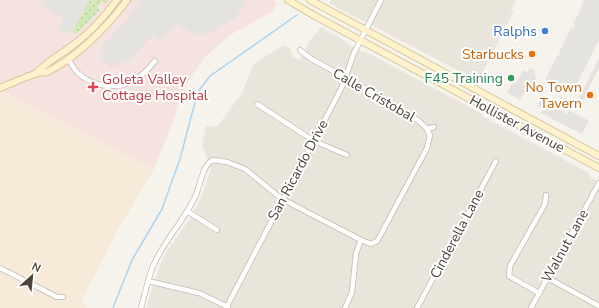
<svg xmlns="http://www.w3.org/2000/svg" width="599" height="308" viewBox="0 0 599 308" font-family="'Nunito Sans',sans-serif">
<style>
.residential{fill:#eae5da}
.commercial{fill:#f7ead8}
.medical{fill:#f6e3e0}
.grass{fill:url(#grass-dots)}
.parking{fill:#e5e3e0}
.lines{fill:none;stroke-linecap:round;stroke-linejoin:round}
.stream{stroke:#a9d4f2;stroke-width:1.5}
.street-casing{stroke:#c2bbae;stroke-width:6}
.secondary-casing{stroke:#d6c79b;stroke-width:8}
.street{stroke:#fff;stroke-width:4.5}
.secondary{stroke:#fff3cd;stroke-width:6}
.shop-dot{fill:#3f7fe0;stroke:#fff;stroke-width:1.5}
.food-dot{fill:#e8710a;stroke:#fff;stroke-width:1.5}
.leisure-dot{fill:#2e9e5b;stroke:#fff;stroke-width:1.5}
.health-dot{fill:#e0444e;stroke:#fff;stroke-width:1.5}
.labels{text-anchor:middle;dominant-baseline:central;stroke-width:4;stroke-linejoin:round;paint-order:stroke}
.shop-label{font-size:14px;fill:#366cbe;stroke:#fff;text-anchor:end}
.food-label{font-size:14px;fill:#c56008;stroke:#fff;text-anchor:end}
.leisure-label{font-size:14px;fill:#27864d;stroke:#fff;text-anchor:end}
.health-label{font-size:14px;fill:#be3a42;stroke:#fff;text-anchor:start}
.street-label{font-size:14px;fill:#4b4439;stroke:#fff}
</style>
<defs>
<pattern id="grass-dots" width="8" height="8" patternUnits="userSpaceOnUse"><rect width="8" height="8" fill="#d2eab5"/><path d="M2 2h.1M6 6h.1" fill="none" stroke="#b6ca9c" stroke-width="1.8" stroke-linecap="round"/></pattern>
</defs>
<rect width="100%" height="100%" fill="#f6f3ec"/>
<g class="residential">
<polygon points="331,0 516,0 476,80 329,3"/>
<polygon points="321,27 347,42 349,45 362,52 366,52 483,114 482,116 587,172 591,178 599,182 599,308 146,308 158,270 166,252 189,220 201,198 211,169 202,145 206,126 217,127 242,93 253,65 283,45 290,48 293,57 300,60 309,42"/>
</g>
<polygon class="commercial" points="0,91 154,169 119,228 82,299 87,308 0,308"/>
<polygon class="medical" points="0,0 273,0 277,4 273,11 230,35 205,57 186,84 171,127 154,169 0,91"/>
<polygon class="grass" points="89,0 92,2 93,0 108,0 105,3 102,1 97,7 100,10 76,34 72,32 88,3 85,1"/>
<g class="parking">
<polygon points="43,0 85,0 88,2 72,32 68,30 66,34 58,29 63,19 41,4"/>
<polygon points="140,0 246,0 234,20 231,19 226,24 218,26 219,30 195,35 175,23 161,42 152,36 128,63 124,61 111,68 99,55 104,50 100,47 129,17"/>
<polygon points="584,0 599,0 599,40 574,89 566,86 564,90 545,80 557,56 558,56 560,54 559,53 571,28 573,29 575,25 573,24 582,7 581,6"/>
<polygon points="512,9 514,10 480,77 478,76"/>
<polygon points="599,58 599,68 583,100 579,98"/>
<polygon points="530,68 535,71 534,75 537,76 532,86 531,82 528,83 526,91 520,100 507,93 512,83 515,84 523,70 527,72"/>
<polygon points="544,98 555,103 557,99 563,102 560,110 567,114 569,110 589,121 582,134 541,113 543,109 537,106 540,100 542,101"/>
</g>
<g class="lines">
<polyline class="stream" points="113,308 132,260 162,209 180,159 194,106 200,89 210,76 297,15"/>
<defs>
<g id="street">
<path d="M68 58C71 63 74 70 79 74 95 88 119 90 137 79 144 74 150 67 155 61"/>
<polyline points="257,104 314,141 347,155"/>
<polyline points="427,129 434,127"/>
<polyline points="187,211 217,230"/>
<polyline points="0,268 57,297 63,297"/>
<polyline points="548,278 599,306"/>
<polyline points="148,281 199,293 228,307"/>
<polyline points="539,293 509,276 510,266 545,204 546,195"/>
<path d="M141 308C145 293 148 278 154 264 165 239 185 220 196 195 200 185 203 164 213 160L227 162 245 169 282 199 361 240 371 244 377 241 381 234 427 148 430 136 427 129 419 121 391 103 310 58 300 50"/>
<polyline points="226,308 341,89 354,53 381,0"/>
<polyline points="345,308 352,292 356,253 361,240"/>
<polyline points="417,308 496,161"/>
<polyline points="531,308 599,183"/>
</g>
<g id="secondary">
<polyline points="288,0 315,16 599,168"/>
<polyline points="310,0 599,156"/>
<path d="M36 73C48 61 63 53 76 43 92 31 105 16 117 0"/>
<path d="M0 88C12 83 23 78 35 74 38 72 43 73 47 72 75 59 109 25 127 0"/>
</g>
</defs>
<use href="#street" class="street-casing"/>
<use href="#secondary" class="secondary-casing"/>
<use href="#street" class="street"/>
<use href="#secondary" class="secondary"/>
</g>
<circle class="shop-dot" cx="545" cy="31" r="4"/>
<g class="food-dot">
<circle cx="532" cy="54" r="4"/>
<circle cx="590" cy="95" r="4"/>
</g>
<circle class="leisure-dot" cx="511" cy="78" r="4"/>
<path class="health-dot" d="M91 81h4v4h4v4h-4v4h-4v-4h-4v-4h4z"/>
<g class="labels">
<g class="shop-label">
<text x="537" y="31">Ralphs</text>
</g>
<g class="food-label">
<text x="524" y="54">Starbucks</text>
<text x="582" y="87">No Town<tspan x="582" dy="16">Tavern</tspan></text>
</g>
<g class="leisure-label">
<text x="503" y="78">F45 Training</text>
</g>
<g class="health-label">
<text x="102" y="79">Goleta Valley<tspan x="102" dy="16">Cottage Hospital</tspan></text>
</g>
<g class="street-label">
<text transform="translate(374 95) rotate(30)">Calle Cristobal</text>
<text transform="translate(517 124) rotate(28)">Hollister Avenue</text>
<text transform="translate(298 170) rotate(-62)">San Ricardo Drive</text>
<text transform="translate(457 234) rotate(-62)">Cinderella Lane</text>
<text transform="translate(565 246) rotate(-61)">Walnut Lane</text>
</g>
</g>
<g transform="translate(32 276) rotate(27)" stroke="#ffffff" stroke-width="3" paint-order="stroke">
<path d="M0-3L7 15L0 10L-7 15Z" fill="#4b4439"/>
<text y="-6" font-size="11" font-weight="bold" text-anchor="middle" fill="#4b4439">N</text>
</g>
</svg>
